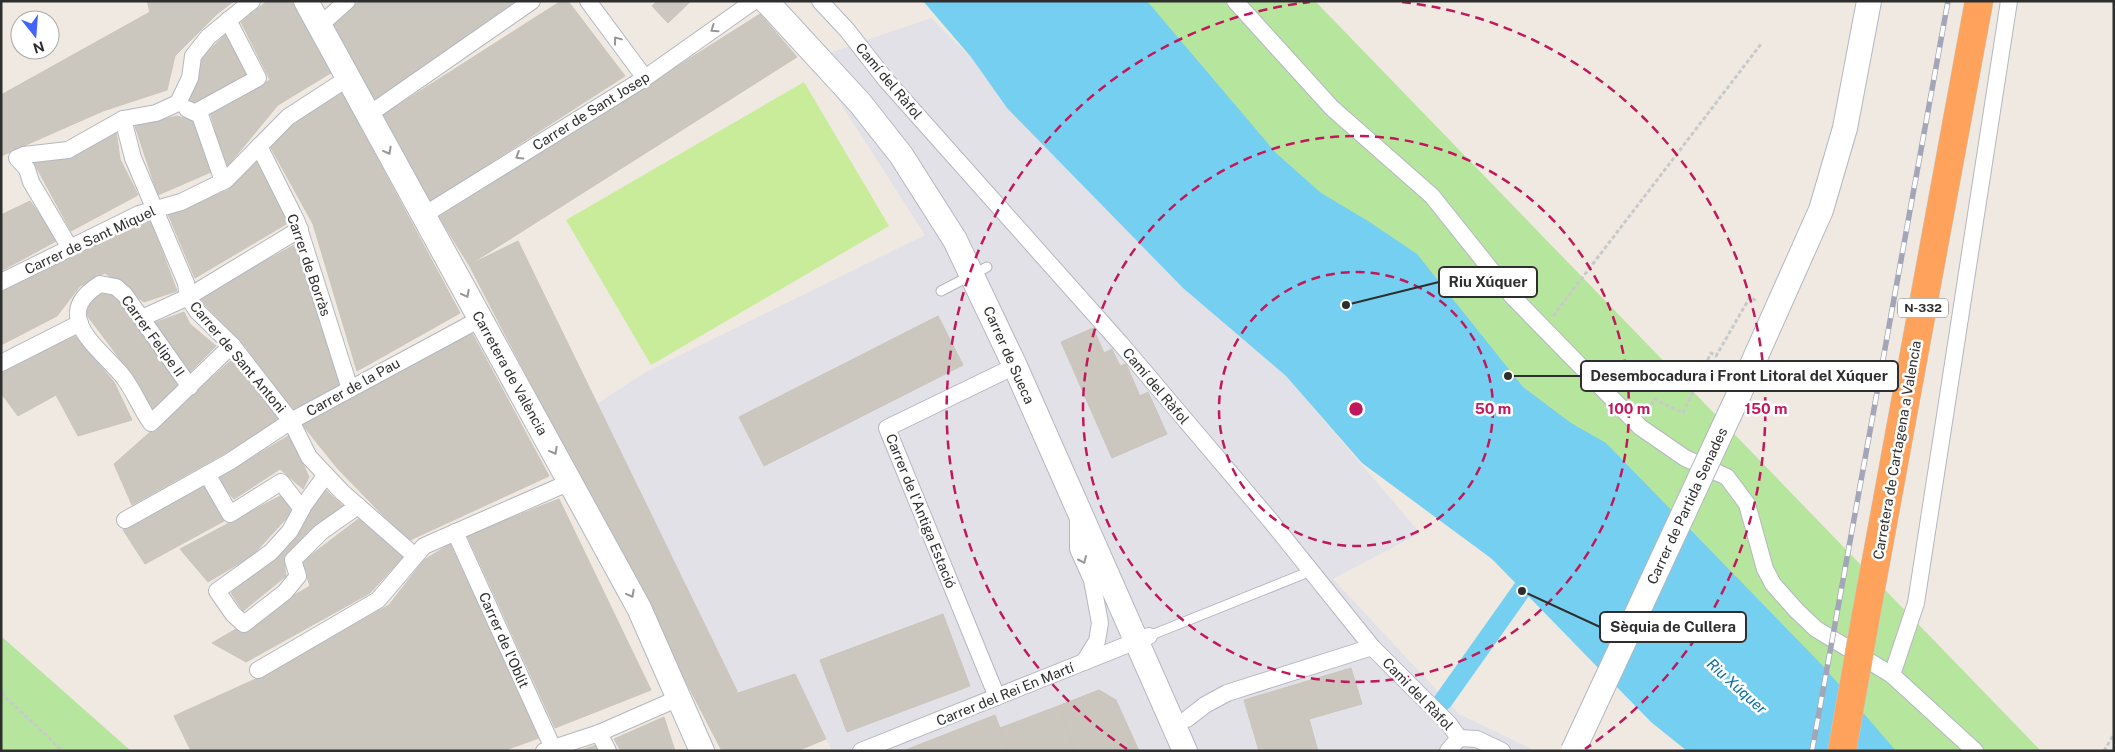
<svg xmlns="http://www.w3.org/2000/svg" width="2115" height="752" viewBox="0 0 2115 752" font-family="'Public Sans',sans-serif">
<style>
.industrial{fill:#e3e1e8}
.green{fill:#b6e59e}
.pitch{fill:#c9ec9a}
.water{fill:#75cff0}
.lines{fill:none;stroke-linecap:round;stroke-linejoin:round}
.canal{stroke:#75cff0;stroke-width:19}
.building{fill:#cbc7bf;stroke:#cbc5ba}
.lane-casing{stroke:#b4b7c1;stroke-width:11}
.street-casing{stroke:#b4b7c1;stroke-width:18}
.secondary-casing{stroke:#b4b7c1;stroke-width:26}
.highway-casing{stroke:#c9c9c9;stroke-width:29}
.path{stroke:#c9c9c9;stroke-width:3;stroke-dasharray:4 2.5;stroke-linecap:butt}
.lane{stroke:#fff;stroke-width:9}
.street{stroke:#fff;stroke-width:16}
.secondary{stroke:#fff;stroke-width:24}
.highway{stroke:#ffa35c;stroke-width:28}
.rail-casing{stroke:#a3a6b8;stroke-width:5.5}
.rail{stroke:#fff;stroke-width:4;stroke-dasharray:11;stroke-linecap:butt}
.secondary-bridge-casing{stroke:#b4b7c1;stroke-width:26;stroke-linecap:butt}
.highway-bridge-casing{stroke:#c9c9c9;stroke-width:29;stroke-linecap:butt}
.secondary-bridge{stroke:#fff;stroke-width:24}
.highway-bridge{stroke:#ffa35c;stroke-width:28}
.oneway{stroke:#969696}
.ring{fill:none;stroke:#c2185b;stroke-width:2.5;stroke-dasharray:9 6}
.labels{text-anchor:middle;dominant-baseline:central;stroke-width:5;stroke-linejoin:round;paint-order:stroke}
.shield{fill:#fff;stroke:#6d6d6d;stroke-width:1}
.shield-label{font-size:12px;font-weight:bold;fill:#2e2e2e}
.street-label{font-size:14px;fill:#2e2e2e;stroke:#fff}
.water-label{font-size:15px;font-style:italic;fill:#0d6fa3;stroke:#fff}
.centre{fill:#c2185b;stroke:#fff;stroke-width:2.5}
.ring-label{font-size:15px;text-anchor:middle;font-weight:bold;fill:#c2185b;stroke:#fff;stroke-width:5;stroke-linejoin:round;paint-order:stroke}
.leader{fill:none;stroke:#2e2e2e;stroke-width:2}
.callout-dot{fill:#2e2e2e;stroke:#fff;stroke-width:2}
.callout{fill:#fff;stroke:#2e2e2e;stroke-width:2}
.callout-label{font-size:15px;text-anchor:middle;font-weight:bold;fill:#2e2e2e}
</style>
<rect width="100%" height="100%" fill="#efe9e1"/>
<polygon class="industrial" points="931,18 971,57 1007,108 1183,288 1286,376 1420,533 1333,579 1459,714 1536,751 832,751 795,674 738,693 597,404 644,373 925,235 812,59"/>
<g class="green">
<polygon points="972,1 1315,1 2041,751 1704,751"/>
<polygon points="1,636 131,751 1,751"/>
</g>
<polygon class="pitch" points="804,82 889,226 651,365 566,220"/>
<polygon class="water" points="923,1 1147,1 1276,153 1321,193 1368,221 1417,254 1523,387 1571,423 1606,443 1823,666 1896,751 1687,751 1651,722 1492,559 1362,463 1286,376 1183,288 1007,108 971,57"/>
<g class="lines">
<polyline class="canal" points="1443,701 1535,571"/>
</g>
<g class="building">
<polygon points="147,1 210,1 217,14 175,56 167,90 103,111 1,156 1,95 150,12"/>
<polygon points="210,1 234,1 217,14"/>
<polygon points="267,1 297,1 334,71 278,105 226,168 210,112 270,80 241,22"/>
<polygon points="359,1 518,1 371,103 331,26"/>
<polygon points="561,1 568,1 625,76 428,203 378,118"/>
<polygon points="691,1 668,23 652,6 657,1"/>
<polygon points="760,14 797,57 469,265 439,217"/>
<polygon points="227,33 246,74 197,104 188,103 197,81 200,59"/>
<polygon points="341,91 460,313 357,371 313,224 270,146 293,125"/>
<polygon points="177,116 195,121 211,172 158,195 135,126"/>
<polygon points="116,131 120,159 138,195 71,231 33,161 73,158"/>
<polygon points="258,159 288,223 195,278 168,214 228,190"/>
<polygon points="30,201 58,240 1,271 1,215"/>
<polygon points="150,219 177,291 144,302 105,273 80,286 57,316 1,345 1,291"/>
<polygon points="518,241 738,693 795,674 826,739 797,751 722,751 469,265"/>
<polygon points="296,244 340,385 286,414 246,347 198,298"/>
<polygon points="105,293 117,297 180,384 154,413 126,367 86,314 90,300"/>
<polygon points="184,312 190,324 216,346 188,374 154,323"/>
<polygon points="938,316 963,365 764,466 739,417"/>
<polygon points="1093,328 1104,353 1112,349 1120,366 1126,364 1140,396 1148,392 1167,434 1112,458 1061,342"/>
<polygon points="472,333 549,476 408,541 338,469 301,423"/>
<polygon points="75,336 114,382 132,420 78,436 56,395 18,416 1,393 1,370"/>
<polygon points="234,358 283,421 132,505 114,464"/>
<polygon points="290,435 309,477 303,489 280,469 234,499 216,479"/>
<polygon points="205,484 224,521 145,564 123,530"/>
<polygon points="319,484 343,506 284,561 286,576 243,611 231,593 296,537"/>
<polygon points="282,495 292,512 253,555 208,582 180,549"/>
<polygon points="559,499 651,690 555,728 467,535"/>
<polygon points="361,517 404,556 370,593 246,662 212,643 310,586 302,562"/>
<polygon points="450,544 539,738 503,751 191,751 174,716 260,677 389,605 424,560"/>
<polygon points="943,614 970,686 847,732 820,660"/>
<polygon points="1351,668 1362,704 1309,719 1318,751 1259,751 1244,700"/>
<polygon points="1099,690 1116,700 1139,751 1075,751 1058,706"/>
<polygon points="1058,706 1075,751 1009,751 1000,728"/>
<polygon points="995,715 1009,751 903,751"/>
<polygon points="664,717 675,751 621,751 614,739"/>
<polygon points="597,745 600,751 578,751"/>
</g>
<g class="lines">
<defs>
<g id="lane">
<polyline points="941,291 987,267"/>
<polyline points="1149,636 1311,571"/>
</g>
<g id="street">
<polyline points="588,1 645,78"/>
<polyline points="820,1 847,30 886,80 1121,344 1270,520 1372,647 1449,724 1459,738"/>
<polyline points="1235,1 1332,108 1432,196 1512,296 1640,427 1685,458 1727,477 1747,504 1765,569 1773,584 1797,611 1816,629 1892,675 1975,751"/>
<polyline points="319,26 347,1"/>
<polyline points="187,109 200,115 223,181"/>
<polyline points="196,112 258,78 228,20"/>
<polyline points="368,115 532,1"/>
<polyline points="123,119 133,158 186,283 188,297 197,311 232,345 291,421 309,457 342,492 415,556"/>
<polyline points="259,146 297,222 350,389"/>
<polyline points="424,215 645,78 754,1"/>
<polyline points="70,248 31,182 27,169 17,158 24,155 68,150 123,119 156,113 178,103 190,78 193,56 208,37 252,1"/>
<polyline points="1,282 139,214 181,202 226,180 288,117 348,78"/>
<polyline points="142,318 188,297 300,229"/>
<polyline points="1,363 80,323"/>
<path d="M190 387 125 295 116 287 100 284C50 315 97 346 121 374 133 388 140 408 151 423L232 345"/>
<polyline points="207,474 230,514 281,482 302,509"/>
<polyline points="325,476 304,505 290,531 271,552 217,591 233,614 244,624 285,592 298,576 293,560 321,532 358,506"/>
<polyline points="1078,517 1078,549 1092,580 1100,623 1097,641 1084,662"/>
<polyline points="125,520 229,462 291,421 480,319"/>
<polyline points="455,532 553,748"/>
<polyline points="258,670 378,600 424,546 570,482"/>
<polyline points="1892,675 1916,603 2009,1"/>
<polyline points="997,697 887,428 1015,366"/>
<polyline points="1187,719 1205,705 1227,693 1372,647"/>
<polyline points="599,733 608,751"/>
<polyline points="1459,738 1477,739 1502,751"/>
<polyline points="544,751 599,733 679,698"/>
<polyline points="861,751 1149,636"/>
<polyline points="1448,751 1459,738"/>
</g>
<g id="secondary">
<polyline points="306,1 639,608 702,751"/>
<polyline points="766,1 860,103 901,155 955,240 1015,366 1185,751"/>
<polyline points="1739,394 1821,210 1845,128 1869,1"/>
</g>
<polyline id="highway" points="1866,615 1979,1"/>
</defs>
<use href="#lane" class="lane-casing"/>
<use href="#street" class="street-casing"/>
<use href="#secondary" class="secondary-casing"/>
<use href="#highway" class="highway-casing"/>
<g class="path">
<polyline points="1553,316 1761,44"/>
<polyline points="1648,411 1654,399 1683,413 1711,353 1716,356 1750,297 1758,302"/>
<polyline points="1,693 63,751"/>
<polyline points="2104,751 2114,734"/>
</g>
<use href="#lane" class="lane"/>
<use href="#street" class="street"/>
<use href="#secondary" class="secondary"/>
<use href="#highway" class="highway"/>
<defs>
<polyline id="rail" points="1812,751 1948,1"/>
</defs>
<use href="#rail" class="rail-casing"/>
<use href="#rail" class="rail"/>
<defs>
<polyline id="secondary-bridge" points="1573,751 1739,394"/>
<polyline id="highway-bridge" points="1842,751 1866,615"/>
</defs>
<use href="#secondary-bridge" class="secondary-bridge-casing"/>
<use href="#highway-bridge" class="highway-bridge-casing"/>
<use href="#secondary-bridge" class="secondary-bridge"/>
<use href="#highway-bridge" class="highway-bridge"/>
</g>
<defs><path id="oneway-chevron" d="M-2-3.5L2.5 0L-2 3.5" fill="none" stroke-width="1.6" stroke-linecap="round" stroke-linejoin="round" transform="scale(1.25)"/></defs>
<g class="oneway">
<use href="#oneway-chevron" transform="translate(714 29) rotate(145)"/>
<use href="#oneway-chevron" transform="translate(617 40) rotate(-127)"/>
<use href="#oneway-chevron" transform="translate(388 151) rotate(61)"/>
<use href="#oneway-chevron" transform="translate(519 156) rotate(148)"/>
<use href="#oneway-chevron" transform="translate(466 294) rotate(62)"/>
<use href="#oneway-chevron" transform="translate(554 451) rotate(61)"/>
<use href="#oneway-chevron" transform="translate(1083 560) rotate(66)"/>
<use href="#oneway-chevron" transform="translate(631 594) rotate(62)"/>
</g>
<g class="ring">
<circle cx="1356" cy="409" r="137"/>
<circle cx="1356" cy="409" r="273"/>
<path d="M1127 749A410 410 0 0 1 1310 2M1402 2A410 410 0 0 1 1585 749"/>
</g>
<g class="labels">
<rect class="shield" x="1898" y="298.5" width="50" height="19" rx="4"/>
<g class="shield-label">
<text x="1923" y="308">N-332</text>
</g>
<g class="street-label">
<text transform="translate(889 81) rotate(50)">Camí del Ràfol</text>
<text transform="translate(591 111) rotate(-32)">Carrer de Sant Josep</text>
<text transform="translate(90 240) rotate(-25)">Carrer de Sant Miquel</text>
<text transform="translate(309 265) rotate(71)">Carrer de Borràs</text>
<text transform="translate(153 336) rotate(54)">Carrer Felipe II</text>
<text transform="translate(1009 355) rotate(66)">Carrer de Sueca</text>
<text transform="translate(238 357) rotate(50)">Carrer de Sant Antoni</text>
<text transform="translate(510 373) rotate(61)">Carretera de València</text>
<text transform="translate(1156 386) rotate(50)">Camí del Ràfol</text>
<text transform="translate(353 387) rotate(-29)">Carrer de la Pau</text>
<text transform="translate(1897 450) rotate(-80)">Carretera de Cartagena a Valencia</text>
<text transform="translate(1687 506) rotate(-65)">Carrer de Partida Senades</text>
<text transform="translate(921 511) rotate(68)">Carrer de l'Antiga Estació</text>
<text transform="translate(504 640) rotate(66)">Carrer de l'Oblit</text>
<text transform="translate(1005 694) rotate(-22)">Carrer del Rei En Martí</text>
<text transform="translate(1418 694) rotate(46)">Camí del Ràfol</text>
</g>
<g class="water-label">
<text transform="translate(1737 686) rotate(42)">Riu Xúquer</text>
</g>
</g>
<circle cx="1356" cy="409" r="8" class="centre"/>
<g class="ring-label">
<text x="1493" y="414">50 m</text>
<text x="1629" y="414">100 m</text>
<text x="1766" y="414">150 m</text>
</g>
<path class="leader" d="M1346 305L1439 282M1508 376L1581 376M1522 591L1600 627"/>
<g class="callout-dot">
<circle cx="1346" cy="305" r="5"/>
<circle cx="1508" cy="376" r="5"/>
<circle cx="1522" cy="591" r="5"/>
</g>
<g class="callout">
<rect x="1439" y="267" width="98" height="30" rx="5"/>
<rect x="1581" y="361" width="317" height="30" rx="5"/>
<rect x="1600" y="612" width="146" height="30" rx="5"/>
</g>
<g class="callout-label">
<text x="1488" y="287">Riu Xúquer</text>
<text x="1739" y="381">Desembocadura i Front Litoral del Xúquer</text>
<text x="1673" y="632">Sèquia de Cullera</text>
</g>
<rect width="2115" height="752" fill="none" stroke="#2e2e2e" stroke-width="5"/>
<g transform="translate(35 35) rotate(163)"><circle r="24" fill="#ffffff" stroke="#ababab"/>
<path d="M0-4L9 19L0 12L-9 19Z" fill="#4264fb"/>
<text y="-8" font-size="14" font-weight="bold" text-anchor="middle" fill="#2e2e2e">N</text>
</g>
</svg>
